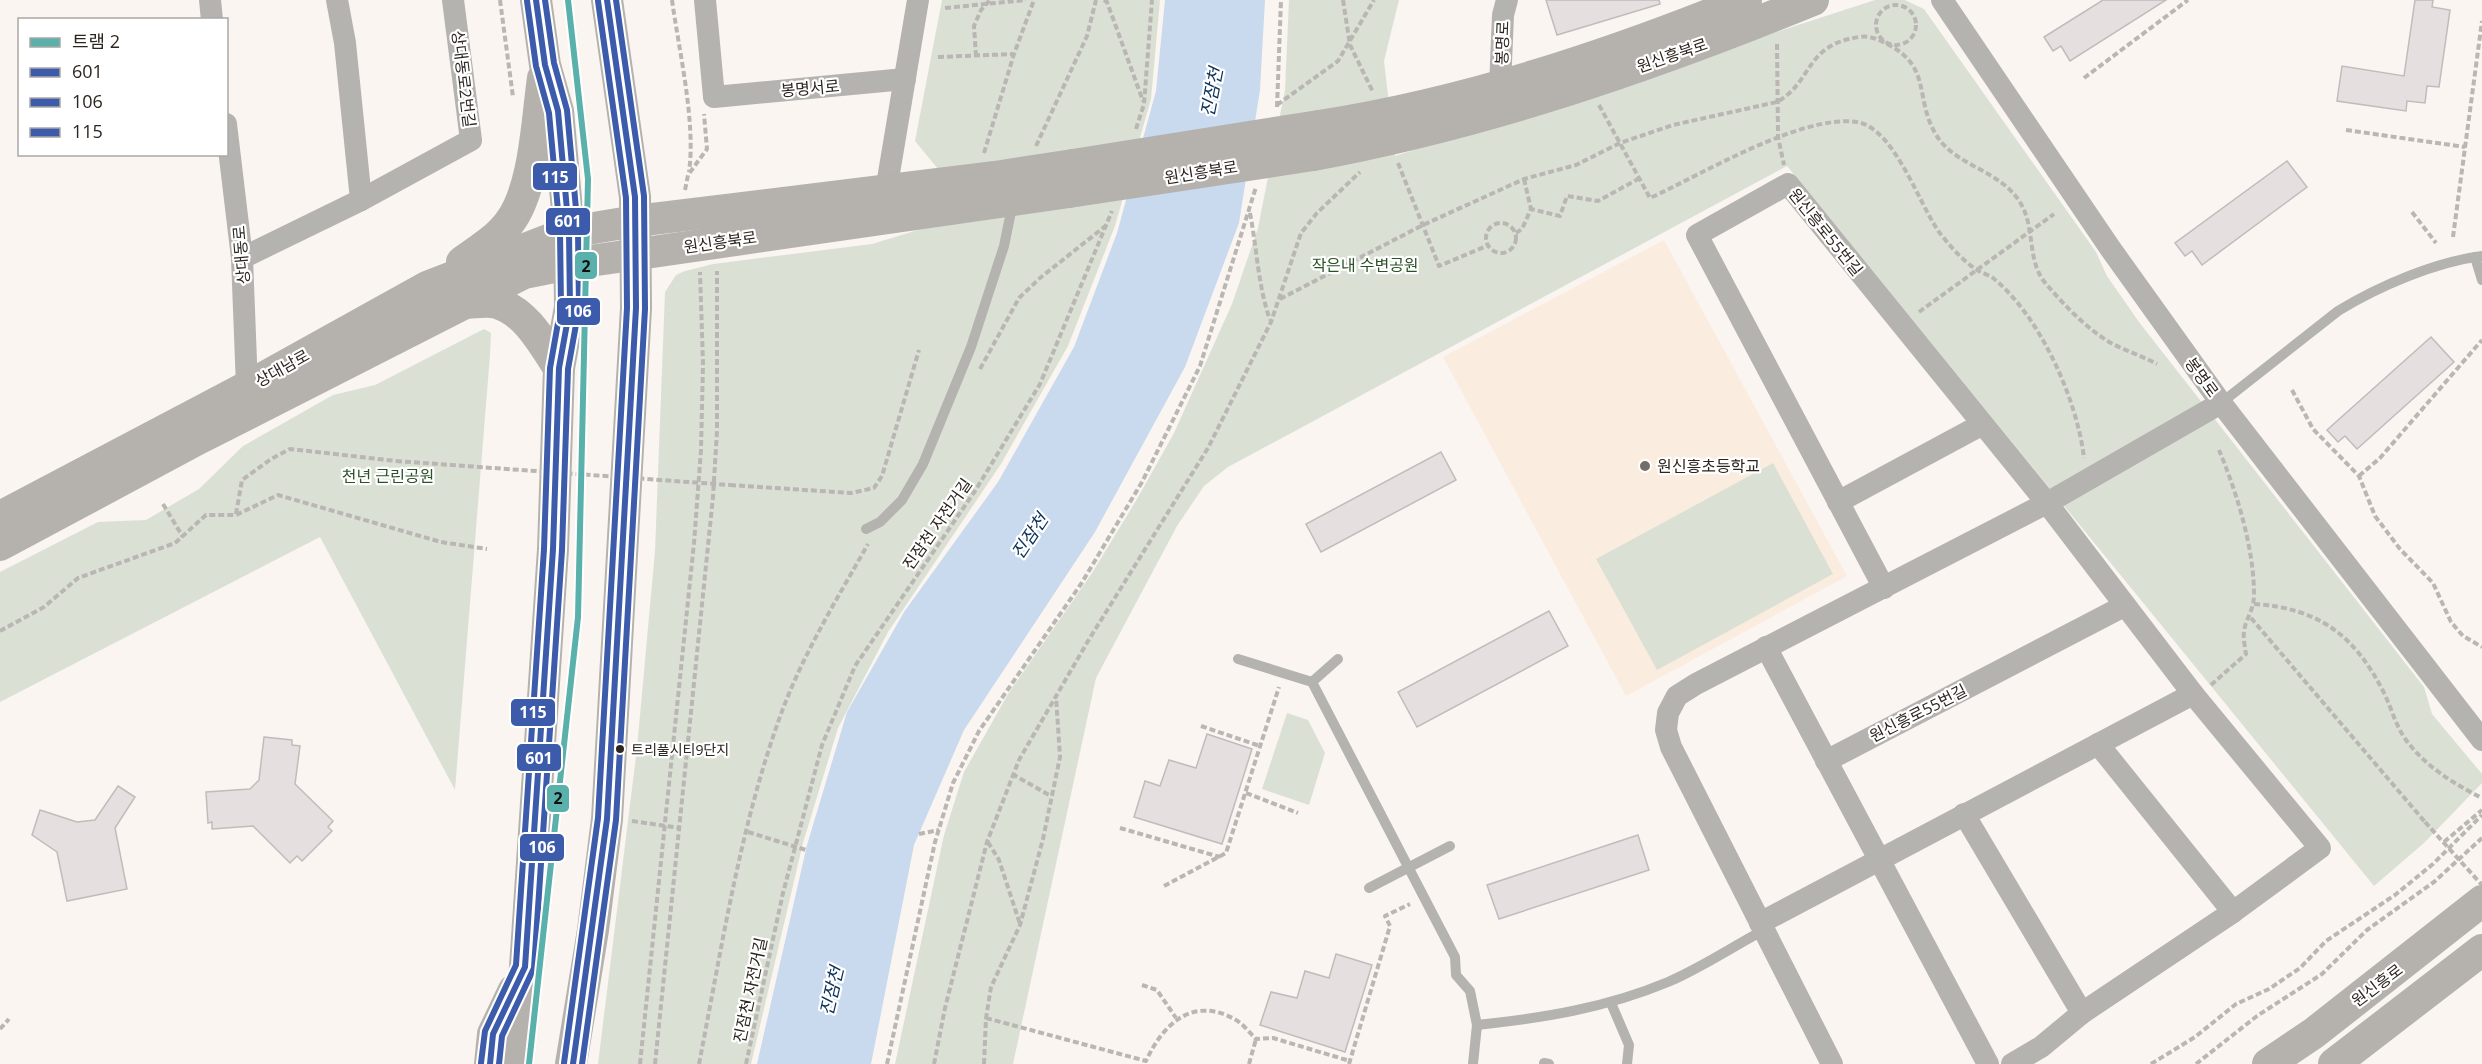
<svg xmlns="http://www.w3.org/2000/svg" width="2482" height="1064" viewBox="0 0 2482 1064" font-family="'Open Sans','Noto Sans KR',sans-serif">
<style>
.built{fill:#fbece0}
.green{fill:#dae1d4}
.water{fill:#c9daee}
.building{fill:#e5dfe0;stroke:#c1bbbd;stroke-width:1.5}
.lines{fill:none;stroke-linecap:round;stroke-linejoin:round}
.path{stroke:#b9b6b3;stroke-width:4;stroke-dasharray:6 3;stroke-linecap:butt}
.lane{stroke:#b5b3af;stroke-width:10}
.street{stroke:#b5b3af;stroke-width:22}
.secondary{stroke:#b5b2ae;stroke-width:32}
.path-bridge{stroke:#b9b6b3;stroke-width:4;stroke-dasharray:6 3;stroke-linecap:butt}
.secondary-bridge{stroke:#b5b2ae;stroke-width:32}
.bus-1-casing{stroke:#fff;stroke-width:10}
.bus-2-casing{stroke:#fff;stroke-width:10}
.bus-3-casing{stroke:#fff;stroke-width:10}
.bus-1{stroke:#3d5bab;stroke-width:6}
.bus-2{stroke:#3d5bab;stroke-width:6}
.bus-3{stroke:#3d5bab;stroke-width:6}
.tram-1-casing{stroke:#fff;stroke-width:10}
.tram-1{stroke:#5ab0aa;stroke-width:6}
.poi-dot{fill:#756e68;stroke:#fff;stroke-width:2}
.bus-dot{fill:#2d251f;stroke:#fff;stroke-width:2}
.labels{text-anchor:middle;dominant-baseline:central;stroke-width:4.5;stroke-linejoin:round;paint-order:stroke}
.bus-label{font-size:14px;fill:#2d251f;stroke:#fff;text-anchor:start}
.street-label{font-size:16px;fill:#2d251f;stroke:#fff}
.park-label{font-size:16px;fill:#2b5227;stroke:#fff}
.poi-label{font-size:16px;fill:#2d251f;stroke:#fff;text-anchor:start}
.water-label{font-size:18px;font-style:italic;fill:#0c3159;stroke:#fff}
.line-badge{stroke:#fff;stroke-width:2}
.badge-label{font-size:16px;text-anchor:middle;font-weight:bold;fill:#fff}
.pale-badge-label{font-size:16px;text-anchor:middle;font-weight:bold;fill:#111}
</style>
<rect width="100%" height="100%" fill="#faf5f0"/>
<polygon class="built" points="1664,240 1847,576 1626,696 1443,357"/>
<g class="green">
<polygon points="942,0 1160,0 1151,99 1115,226 1068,346 1001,464 888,632 838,728 803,843 751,1064 598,1064 637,748 655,551 665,292 676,275 685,271 713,264 872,244 934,225 938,169 915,141"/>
<polygon points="1289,0 1399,0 1384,61 1395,156 1875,0 1905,0 1924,9 2096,252 2107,276 2139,322 2424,687 2432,714 2482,774 2482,783 2424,843 2374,886 1787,166 1228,467 1204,486 1177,526 1096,678 1013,1064 895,1064 944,835 964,772 1008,694 1092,573 1137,499 1174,433 1232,304 1258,228 1285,90"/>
<polygon points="484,329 491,333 490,355 455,790 320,537 0,702 0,572 98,522 146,520 199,489 243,446 333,395 375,385"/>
<polygon points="1773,463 1833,574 1657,670 1596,559"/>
<polygon points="1287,713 1308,720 1325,753 1309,805 1262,789"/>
</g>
<polygon class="water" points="1165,0 1265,0 1260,90 1239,223 1185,367 1095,532 964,730 914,845 871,1064 757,1064 807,845 847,712 904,612 998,482 1074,347 1117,233 1156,91"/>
<g class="building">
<polygon points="1546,0 1659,0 1660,4 1557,35"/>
<polygon points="2103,0 2166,0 2070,61 2061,46 2053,51 2044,37"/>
<polygon points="2415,0 2433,0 2432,7 2450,10 2439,87 2427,86 2425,103 2407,101 2406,111 2337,101 2342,66 2404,76"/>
<polygon points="2287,161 2307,187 2202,265 2192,251 2185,256 2175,243"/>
<polygon points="2431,337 2454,362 2357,449 2345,436 2338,442 2327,430"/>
<polygon points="1441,452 1456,480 1321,552 1306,524"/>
<polygon points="1549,611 1568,646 1417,727 1398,692"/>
<polygon points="1207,734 1252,749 1222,844 1134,817 1145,781 1160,786 1169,760 1196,768"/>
<polygon points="264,737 292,740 292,745 300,746 295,784 333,821 328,827 332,831 302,861 297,856 290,863 253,826 212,829 212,822 208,823 206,792 250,789 259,780"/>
<polygon points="118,786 135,797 115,828 127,889 67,901 57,852 32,835 40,810 77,822 95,820"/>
<polygon points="1638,835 1649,870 1499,919 1487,885"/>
<polygon points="1336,954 1372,965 1345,1052 1260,1025 1271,992 1297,998 1305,971 1329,978"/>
</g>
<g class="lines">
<g class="path">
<polyline points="500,0 513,97"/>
<path d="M672 0C679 51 696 122 689 172"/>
<polyline points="1104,0 1107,2 1143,101"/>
<polyline points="1343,0 1350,45 1373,92"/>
<circle cx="1896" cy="25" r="20"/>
<polyline points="945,8 1026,0"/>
<polyline points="1777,44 1778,137 1784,165"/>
<polyline points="976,56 974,26 981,10 990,0"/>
<polyline points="938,57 1014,54"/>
<polyline points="2084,78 2188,0"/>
<polyline points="1277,105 1338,61 1374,0"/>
<path d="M1599 105 1650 198C1703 174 1801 114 1857 122 1894 128 1918 202 1939 232 1949 245 1963 261 1977 270 1982 273 1989 275 1993 278 2040 316 2077 399 2084 458"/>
<polyline points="1277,107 1281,0"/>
<polyline points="1136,129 1144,104 1152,0"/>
<polyline points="2346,130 2465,147"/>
<polyline points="1036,146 1087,36 1096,0"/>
<polyline points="984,153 1014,54 1034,0"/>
<polyline points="1398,163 1439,266 1489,245"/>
<polyline points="1524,179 1531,209"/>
<polyline points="685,190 688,175 707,149 704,114"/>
<polyline points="2412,212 2436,243"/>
<path d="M1250 213C1257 249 1258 286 1270 320"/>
<circle cx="1501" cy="238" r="15"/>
<polyline points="1516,233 1522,229 1531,209 1560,216 1567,196 1598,201 1640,178"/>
<polyline points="2453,237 2482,21"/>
<path d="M1280 299 1423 225 1524 179 1576 165 1620 143 1673 125 1777 102C1814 81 1804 45 1859 37 1870 35 1880 40 1889 45 1931 67 1915 98 1935 133 1954 167 2001 169 2021 204 2036 230 2026 262 2047 285 2065 306 2087 329 2111 343 2126 351 2142 356 2157 364"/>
<polyline points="1919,312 2054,214"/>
<polyline points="980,369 1019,298 1040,278 1108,224"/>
<polyline points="2292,390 2313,429 2359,476 2375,516 2400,549 2433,583 2451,622 2463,636 2482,647"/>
<polyline points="2359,476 2380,458 2482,340"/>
<polyline points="730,485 851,493 874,488 882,476 919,350"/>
<polyline points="163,504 183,537"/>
<polyline points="236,514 242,480 271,459 290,449 396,461"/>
<path d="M2254 604C2319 608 2356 636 2385 695 2392 710 2396 726 2406 740 2425 766 2454 784 2482 798"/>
<polyline points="2251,618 2425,822"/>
<polyline points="0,631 44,607 78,578 175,543 206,515 236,515 278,495 441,542 487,549"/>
<path d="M2211 685 2246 654C2245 647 2243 638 2244 631 2246 618 2254 610 2254 595 2254 548 2237 493 2219 450"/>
<polyline points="1201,726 1260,746"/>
<polyline points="1012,774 1051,796"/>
<polyline points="1246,793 1298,813"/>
<polyline points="632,821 680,828"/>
<polyline points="1120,828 1220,857"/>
<polyline points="748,832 806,850"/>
<polyline points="919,834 939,830"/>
<polyline points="988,842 999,860 1020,924"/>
<polyline points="2444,842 2482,810"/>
<polyline points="1164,886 1226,853 1279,687"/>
<polyline points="1142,985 1157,990 1176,1018"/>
<path d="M986 1018 1146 1061C1163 1024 1193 995 1236 1020 1243 1024 1250 1033 1256 1039L1273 1038 1350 1061"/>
<polyline points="0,1029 9,1019"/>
<polyline points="640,1064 694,543 701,450 703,364 700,272"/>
<polyline points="655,1064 713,497 717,431 717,271"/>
<path d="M699 1064C722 947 740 826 781 714 803 654 837 599 868 544"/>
<polyline points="746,1064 783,893 822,745 855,666 975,491 1040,384 1112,211"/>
<polyline points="887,1064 935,842 953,783 979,731 1081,584 1142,482 1200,366 1256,187"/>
<polyline points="934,1064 945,1008 987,842 1019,760 1088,641 1208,448 1271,322 1301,233 1317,213 1360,172"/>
<polyline points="984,1064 986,1018 991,987 1020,925 1043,839 1060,757 1056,696"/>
<polyline points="1249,1064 1256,1039"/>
<polyline points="1349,1064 1390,926 1385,916 1410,904"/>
<polyline points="2151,1064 2195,1037 2236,1004 2269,989 2300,968 2326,941 2395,895 2433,864 2482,815"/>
<polyline points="2196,1064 2257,1016 2322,974 2367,930 2434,882 2482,838"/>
</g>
<g class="lane">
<polyline points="2475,257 2482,280"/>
<path d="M2221 403 2338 311C2379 286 2435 262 2482 256"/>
<polyline points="866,529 880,522 902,500 923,464 971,347 1004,246 1013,202"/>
<polyline points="1238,659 1312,682 1455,957 1456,975 1470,991 1477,1025 1473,1064"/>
<polyline points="1312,682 1338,659"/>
<polyline points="1369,888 1450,846"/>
<polyline points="1611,1003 1629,1045 1627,1064"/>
<path d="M1477 1025C1543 1018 1606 1008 1668 982 1701 968 1732 947 1764 930"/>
<polyline points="1544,1063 1549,1064"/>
</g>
<g class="street">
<polyline points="210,0 212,20"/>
<polyline points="337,0 345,43 361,200"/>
<polyline points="705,0 714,97 905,79"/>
<polyline points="1942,0 2110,248 2221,403 2482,740"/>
<polyline points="1500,87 1503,15 1507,0"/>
<polyline points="226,124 242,258 247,387"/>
<polyline points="886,191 918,0"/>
<polyline points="242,258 361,200 471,140 453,0"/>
<polyline points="1838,502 1981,425"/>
<polyline points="1884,588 1697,235 1788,184 2047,503 2193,694 2320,848 2233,912 2082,1013 2041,1047 2012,1064"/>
<polyline points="1766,647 1988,1064"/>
<polyline points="2098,744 2233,912"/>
<polyline points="1826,761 2124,606"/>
<polyline points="1964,814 2082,1013"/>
<polyline points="1760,923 2193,694"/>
<polyline points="1832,1064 1671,747 1666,730 1668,713 1677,696 1696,684 2047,503 2221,403"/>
</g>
<g class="secondary">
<path d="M1319 126C1466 103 1608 56 1746 0"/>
<path d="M1313 155C1486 123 1651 66 1813 0"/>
<path d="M462 262C479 250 497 239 509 223 535 190 537 119 543 78"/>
<path d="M464 303C474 303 488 300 497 303 527 312 543 344 559 368"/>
<polyline points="0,517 247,387 427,287 569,232 636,221 995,177 1073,165"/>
<polyline points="0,545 196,440 524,273 569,264 1069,192"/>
<polyline points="490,1064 493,1034 514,990"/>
<polyline points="515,1064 525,967 553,549 559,368 570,307 569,232 558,111 545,65 536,0"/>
<polyline points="571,1064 593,930 607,819 636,308 635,197 607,0"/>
<polyline points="2268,1064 2314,1033 2482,901"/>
<polyline points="2334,1064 2482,950"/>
</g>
<g class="path-bridge">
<polyline points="396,461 730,485"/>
<polyline points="2425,822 2482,885"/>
</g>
<g class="secondary-bridge">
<polyline points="1073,165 1319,126"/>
<polyline points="1069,192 1313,155"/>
</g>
<defs>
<g id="bus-1">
<polyline points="490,1064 493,1034 525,967 553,549 559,368 570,307 569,232 558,111 545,65 536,0"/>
<polyline points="573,1064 607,819 636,308 635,197 607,0"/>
</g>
<g id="bus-2">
<polyline points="499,1064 502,1036 534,968 562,550 568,369 579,308 578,231 567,110 554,63 545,0"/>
<polyline points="582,1064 616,820 645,309 644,196 616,0"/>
</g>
<g id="bus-3">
<polyline points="481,1063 485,1031 516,965 544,549 550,368 561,306 560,232 549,113 536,66 527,1"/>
<polyline points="564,1063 598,818 627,308 626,198 598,1"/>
</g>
</defs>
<use href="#bus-1" class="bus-1-casing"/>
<use href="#bus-2" class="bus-2-casing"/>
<use href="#bus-3" class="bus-3-casing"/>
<use href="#bus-1" class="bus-1"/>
<use href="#bus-2" class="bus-2"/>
<use href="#bus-3" class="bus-3"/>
<defs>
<polyline id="tram-1" points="529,1064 578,617 588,179 568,0"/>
</defs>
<use href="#tram-1" class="tram-1-casing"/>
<use href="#tram-1" class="tram-1"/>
</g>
<circle class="poi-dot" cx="1645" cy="466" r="6"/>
<circle class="bus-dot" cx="620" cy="749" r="5"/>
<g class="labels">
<g class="bus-label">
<text x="631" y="749">트리풀시티9단지</text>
</g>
<g class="street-label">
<text transform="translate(1502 43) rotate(-88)">봉명로</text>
<text transform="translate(1672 55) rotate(-19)">원신흥북로</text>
<text transform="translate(464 79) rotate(83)">상대동로2번길</text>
<text transform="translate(810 88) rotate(-5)">봉명서로</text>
<text transform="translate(1201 172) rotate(-9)">원신흥북로</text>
<text transform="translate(1826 232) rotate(51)">원신흥로55번길</text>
<text transform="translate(720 242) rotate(-8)">원신흥북로</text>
<text transform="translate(241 255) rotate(-95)">상대동로</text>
<text transform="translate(282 368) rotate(-29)">상대남로</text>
<text transform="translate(2202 377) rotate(54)">봉명로</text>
<text transform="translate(937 524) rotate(-55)">진잠천 자전거길</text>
<text transform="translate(1918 713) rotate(-27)">원신흥로55번길</text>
<text transform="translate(2377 985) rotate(-37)">원신흥로</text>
<text transform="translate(750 990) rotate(-78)">진잠천 자전거길</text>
</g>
<g class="park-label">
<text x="1365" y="265">작은내 수변공원</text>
<text x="388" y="476">천년 근린공원</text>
</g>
<g class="poi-label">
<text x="1657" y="466">원신흥초등학교</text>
</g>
<g class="water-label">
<text transform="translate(1211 92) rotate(-79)">진잠천</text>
<text transform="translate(1029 536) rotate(-56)">진잠천</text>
<text transform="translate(831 991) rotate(-77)">진잠천</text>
</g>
</g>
<g class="line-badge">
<rect x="532" y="162" width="46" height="29" rx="6" fill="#3d5bab"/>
<rect x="545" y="207" width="46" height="29" rx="6" fill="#3d5bab"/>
<rect x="574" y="251" width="24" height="29" rx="6" fill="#5ab0aa"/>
<rect x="556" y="297" width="45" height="29" rx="6" fill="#3d5bab"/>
<rect x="510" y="698" width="46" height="29" rx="6" fill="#3d5bab"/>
<rect x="516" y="743" width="46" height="29" rx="6" fill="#3d5bab"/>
<rect x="546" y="784" width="24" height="29" rx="6" fill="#5ab0aa"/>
<rect x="519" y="833" width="46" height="29" rx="6" fill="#3d5bab"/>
</g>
<g class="badge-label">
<text x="555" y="183">115</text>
<text x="568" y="227">601</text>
<text x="578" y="317">106</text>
<text x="533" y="718">115</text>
<text x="539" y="764">601</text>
<text x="542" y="853">106</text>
</g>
<g class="pale-badge-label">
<text x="586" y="272">2</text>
<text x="558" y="804">2</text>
</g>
<rect x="18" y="18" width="210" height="138" fill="#ffffff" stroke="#aba8a5" stroke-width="1.5"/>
<rect x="30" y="38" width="30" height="9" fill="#5ab0aa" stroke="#aba8a5" stroke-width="1.5"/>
<text x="72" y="48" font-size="18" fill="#2d251f">트램 2</text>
<rect x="30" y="68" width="30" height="9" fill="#3d5bab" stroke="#aba8a5" stroke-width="1.5"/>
<text x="72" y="78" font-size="18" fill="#2d251f">601</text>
<rect x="30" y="98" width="30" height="9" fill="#3d5bab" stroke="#aba8a5" stroke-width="1.5"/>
<text x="72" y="108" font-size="18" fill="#2d251f">106</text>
<rect x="30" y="128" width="30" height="9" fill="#3d5bab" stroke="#aba8a5" stroke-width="1.5"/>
<text x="72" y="138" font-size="18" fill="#2d251f">115</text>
</svg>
